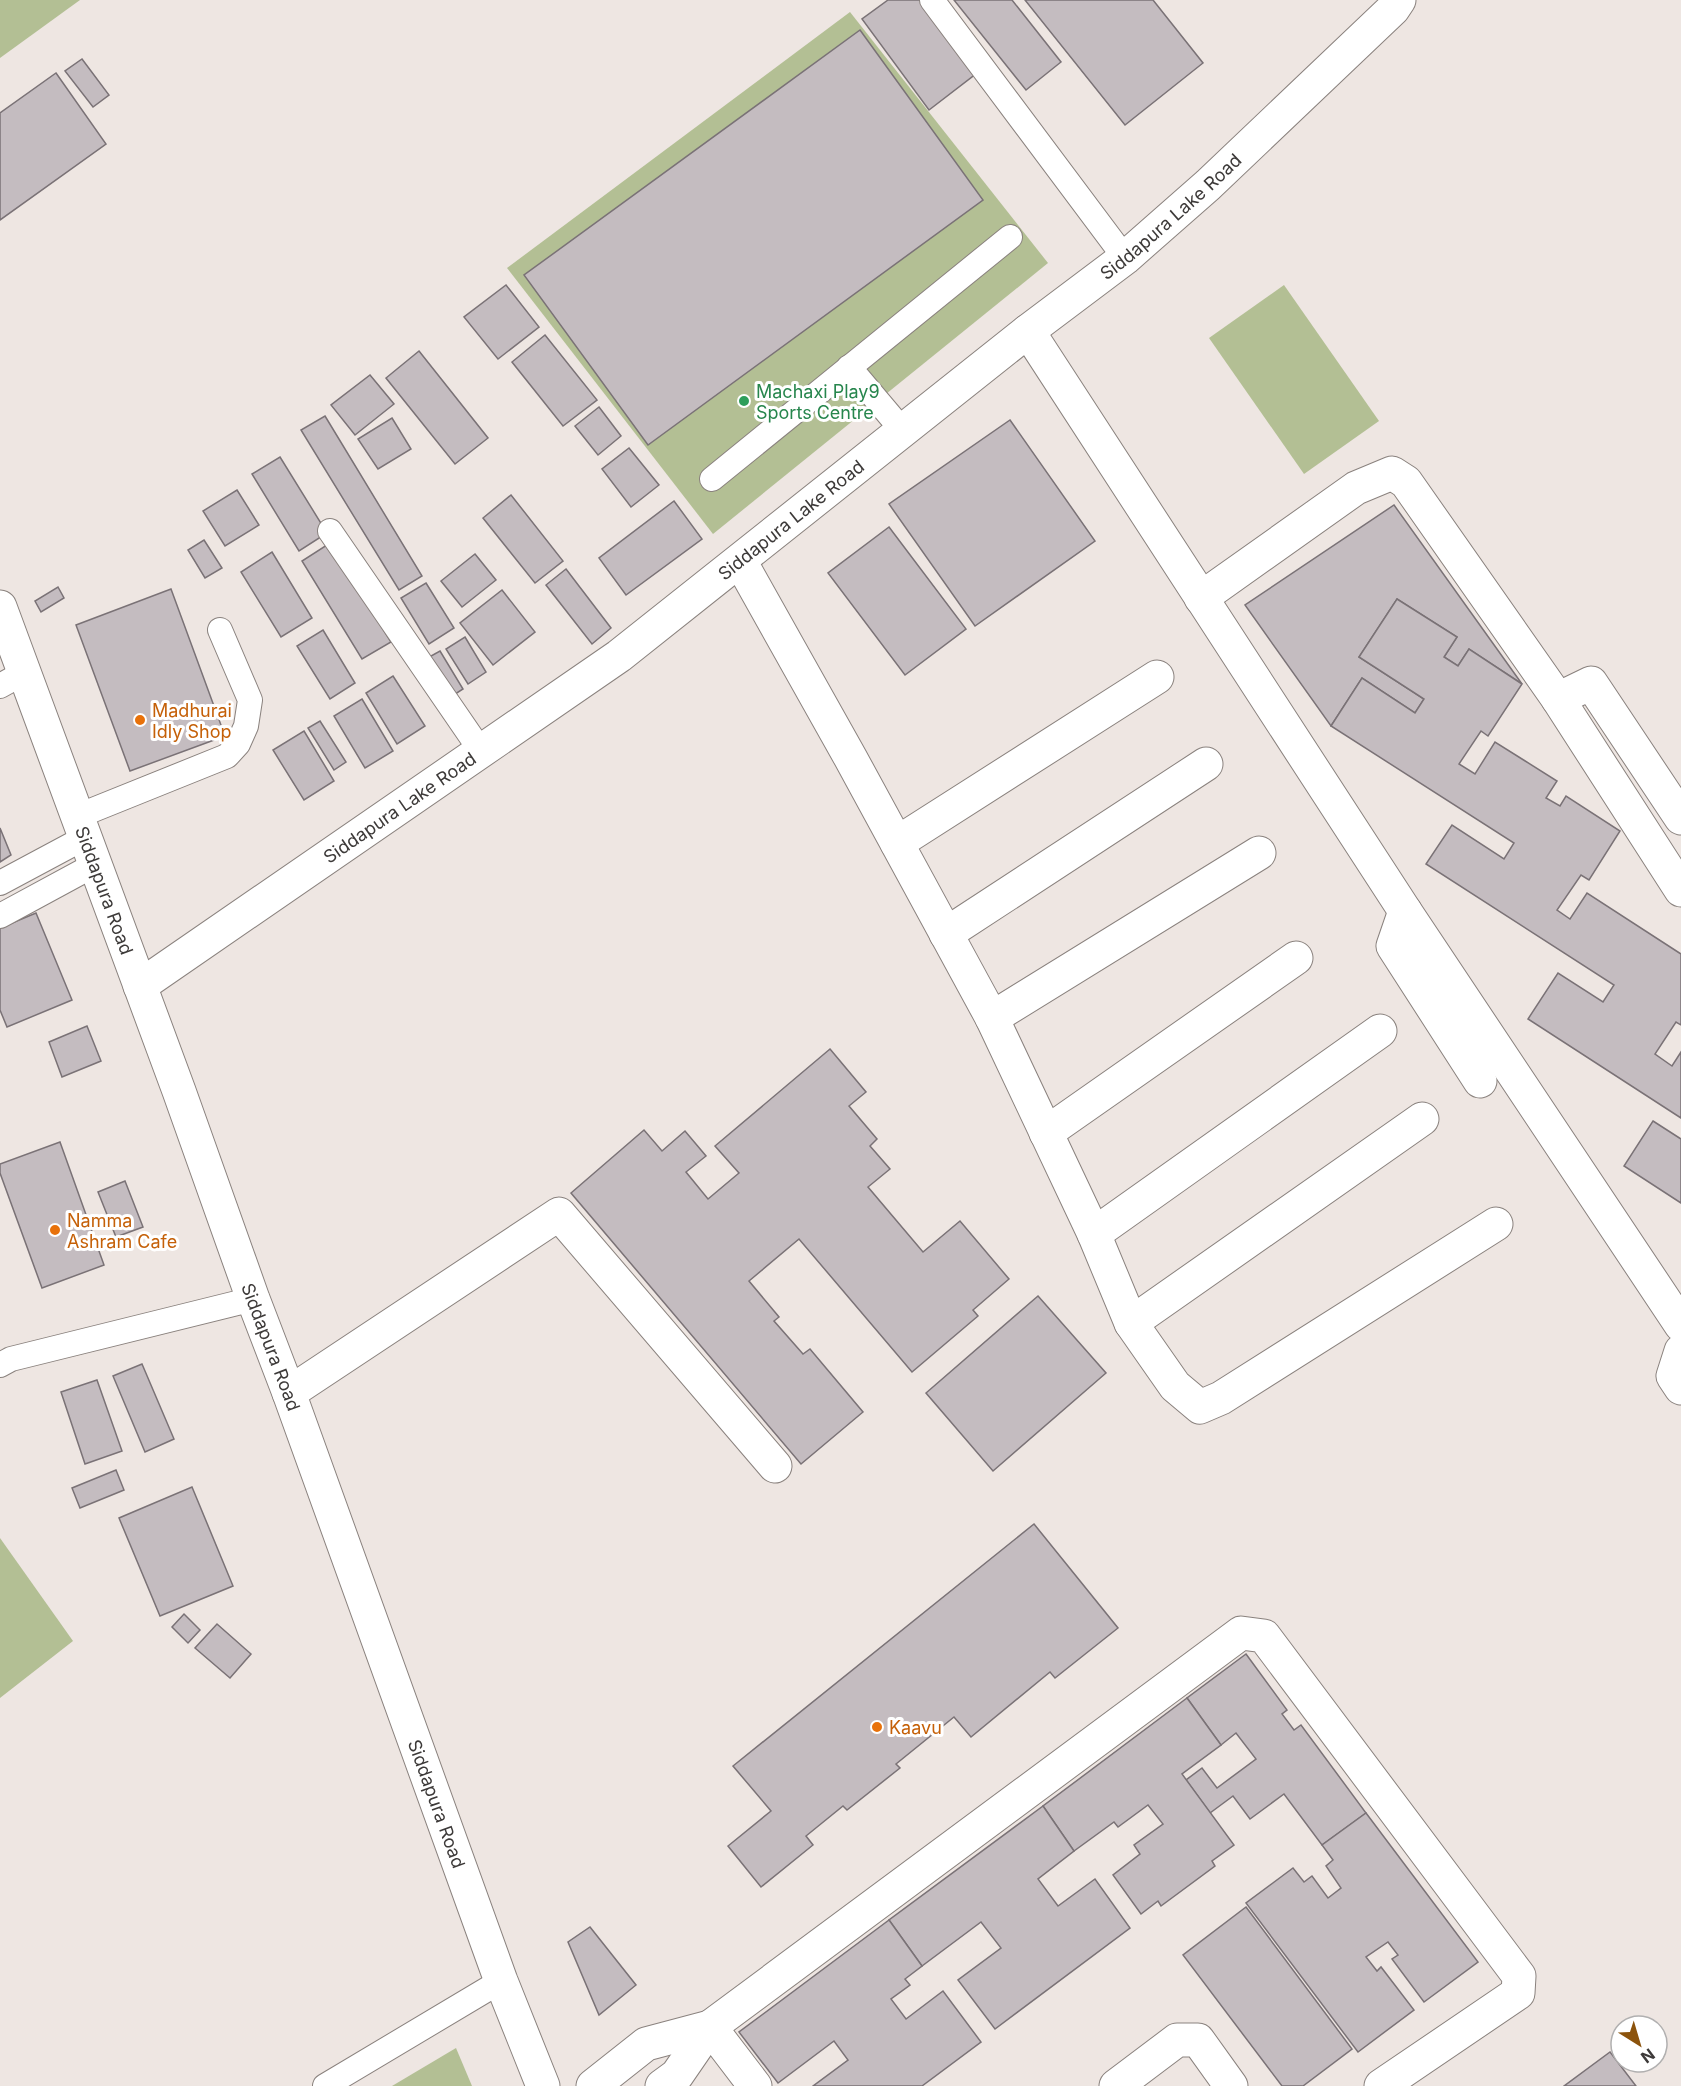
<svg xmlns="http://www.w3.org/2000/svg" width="1681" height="2086" viewBox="0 0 1681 2086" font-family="Inter,sans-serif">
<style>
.green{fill:#b3bf94}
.building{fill:#c4bcc0;stroke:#7a7276;stroke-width:1.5}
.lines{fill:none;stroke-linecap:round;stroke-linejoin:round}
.lane-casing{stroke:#8a827e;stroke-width:26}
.street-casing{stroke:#8a827e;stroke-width:35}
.secondary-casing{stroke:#8a827e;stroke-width:35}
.lane{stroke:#fff;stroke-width:24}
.street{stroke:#fff;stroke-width:33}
.secondary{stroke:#fff;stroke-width:33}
.leisure-dot{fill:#2e9e5b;stroke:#fff;stroke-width:2}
.food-dot{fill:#e8710a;stroke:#fff;stroke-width:2}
.labels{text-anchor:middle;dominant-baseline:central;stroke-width:6;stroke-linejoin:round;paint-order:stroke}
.street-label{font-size:18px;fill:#3d3a39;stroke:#fff}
.leisure-label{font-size:18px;fill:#27864d;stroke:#fff;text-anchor:start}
.food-label{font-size:18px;fill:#c56008;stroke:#fff;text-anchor:start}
</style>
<rect width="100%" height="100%" fill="#eee6e2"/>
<g class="green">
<polygon points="0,0 80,0 0,58"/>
<polygon points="850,12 1048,263 713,534 507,268"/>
<polygon points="1284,285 1379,421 1304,474 1209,338"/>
<polygon points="0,1538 73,1641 0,1698"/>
<polygon points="456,2048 472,2086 392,2086"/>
</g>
<g class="building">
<polygon points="888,0 923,0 977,73 929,110 862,19"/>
<polygon points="954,0 1012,0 1061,62 1026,90"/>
<polygon points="1025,0 1153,0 1203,63 1125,125"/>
<polygon points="860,30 983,200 648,445 524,275"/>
<polygon points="82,59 109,95 93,107 65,71"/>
<polygon points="56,73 106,144 0,220 0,113"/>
<polygon points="506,285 539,327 498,359 464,317"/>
<polygon points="545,335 597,400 563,426 512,362"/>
<polygon points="419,351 488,438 455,464 386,378"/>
<polygon points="370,375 394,404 355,435 331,405"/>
<polygon points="599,407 621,436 598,455 575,426"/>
<polygon points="325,416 422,576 399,590 301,430"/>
<polygon points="392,418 411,449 378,469 358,439"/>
<polygon points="1010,420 1095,541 975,626 889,504"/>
<polygon points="629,448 659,485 631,507 602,469"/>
<polygon points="280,457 327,533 299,551 252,474"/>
<polygon points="237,490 259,525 225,546 203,511"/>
<polygon points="511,495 563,561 535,583 483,518"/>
<polygon points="674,501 702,539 626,595 599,558"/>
<polygon points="1394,505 1522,684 1469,649 1458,666 1444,657 1457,637 1397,599 1359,657 1424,699 1415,713 1362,678 1331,726 1245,605"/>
<polygon points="889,527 966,629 905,675 828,573"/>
<polygon points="204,540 222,568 205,578 188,550"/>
<polygon points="330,543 391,642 362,659 302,561"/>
<polygon points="272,552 312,618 281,637 241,572"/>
<polygon points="475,554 496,580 462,607 441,581"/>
<polygon points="566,569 611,628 592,644 546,585"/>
<polygon points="426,583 454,628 429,644 401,598"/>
<polygon points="58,587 64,598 41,612 35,601"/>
<polygon points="171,589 225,736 130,771 76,625"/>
<polygon points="502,590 535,632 493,665 460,623"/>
<polygon points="1397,599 1457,637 1444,657 1458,666 1469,649 1522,684 1488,736 1481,731 1459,764 1475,774 1495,742 1557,781 1546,798 1560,806 1566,796 1620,831 1589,880 1581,875 1557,910 1570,919 1587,893 1681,954 1681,1025 1676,1022 1655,1054 1672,1066 1681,1052 1681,1118 1528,1019 1558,973 1603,1002 1614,985 1426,864 1452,825 1504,859 1514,843 1331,726 1362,678 1415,713 1424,699 1359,657"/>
<polygon points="323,630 355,683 330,699 297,646"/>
<polygon points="465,637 486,672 468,684 446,649"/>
<polygon points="440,651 463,689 446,700 422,661"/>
<polygon points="393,676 425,726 397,744 366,693"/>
<polygon points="362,699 393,751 365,768 334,716"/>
<polygon points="320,721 346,762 334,770 308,728"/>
<polygon points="304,731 334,781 304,800 273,750"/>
<polygon points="0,828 11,855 0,862"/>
<polygon points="36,913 72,1000 7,1027 0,1010 0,928"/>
<polygon points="87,1026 101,1061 62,1077 49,1042"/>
<polygon points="830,1049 866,1092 849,1106 877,1139 870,1146 890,1169 868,1187 923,1252 960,1221 1009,1279 973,1310 978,1316 912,1372 799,1239 749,1281 779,1317 774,1321 803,1354 810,1349 863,1412 801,1464 571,1193 644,1130 662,1151 685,1131 706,1156 686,1172 708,1199 739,1173 715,1146"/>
<polygon points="1653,1121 1681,1139 1681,1203 1624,1166"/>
<polygon points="60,1142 104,1265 42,1288 0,1173 0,1164"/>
<polygon points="125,1181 143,1227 116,1237 98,1192"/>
<polygon points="1038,1296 1106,1373 993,1471 926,1393"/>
<polygon points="142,1364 174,1439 145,1452 113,1376"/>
<polygon points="97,1380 122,1451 85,1464 61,1392"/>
<polygon points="116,1470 124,1490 80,1508 72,1488"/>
<polygon points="192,1487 233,1586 160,1616 119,1518"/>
<polygon points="1034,1524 1118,1628 1055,1678 1050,1672 971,1737 954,1717 896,1764 900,1768 847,1810 843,1806 806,1836 813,1845 761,1887 728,1846 771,1811 733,1766"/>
<polygon points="184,1614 200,1630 188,1643 172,1627"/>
<polygon points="217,1624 251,1654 230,1678 195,1648"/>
<polygon points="1246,1654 1287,1710 1282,1714 1294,1730 1301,1725 1366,1813 1322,1845 1284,1794 1250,1819 1233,1796 1210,1813 1186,1780 1202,1768 1217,1788 1256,1759 1236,1733 1221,1745 1187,1698"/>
<polygon points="1187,1698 1221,1745 1182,1774 1234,1845 1212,1861 1215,1866 1161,1906 1158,1901 1141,1914 1113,1875 1140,1854 1134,1845 1163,1824 1148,1805 1118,1827 1114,1822 1074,1851 1043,1806"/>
<polygon points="1043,1806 1074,1851 1038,1879 1058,1906 1095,1879 1130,1928 995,2029 958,1980 1001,1948 981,1922 922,1966 889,1920"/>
<polygon points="1366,1813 1478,1962 1424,2002 1392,1959 1398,1955 1388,1942 1366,1957 1377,1971 1381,1967 1414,2010 1358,2052 1246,1903 1293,1868 1304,1882 1312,1876 1328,1898 1341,1888 1326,1866 1333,1860 1322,1845"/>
<polygon points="1246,1907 1352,2049 1303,2086 1282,2086 1183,1955"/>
<polygon points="889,1920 922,1966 905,1979 910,1985 891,1999 906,2019 943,1991 981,2042 922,2086 813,2086 848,2060 834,2041 778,2083 739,2032"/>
<polygon points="590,1927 636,1985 599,2015 568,1942"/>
<polygon points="1610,2052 1636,2086 1564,2086"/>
</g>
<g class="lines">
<defs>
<g id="lane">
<polyline points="932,0 1125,258"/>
<polyline points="849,367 903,431"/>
<polyline points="712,479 1010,237"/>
<polyline points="330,531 481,751"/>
<polyline points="0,686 25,672"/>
<polyline points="78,816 227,756 238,744 246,726 250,700 220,630"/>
<polyline points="0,883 86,837"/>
<polyline points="0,916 96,864"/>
<polyline points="0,1365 11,1359 253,1299"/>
<polyline points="325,2086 501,1981"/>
</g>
<g id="street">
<polyline points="1028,331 1405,911 1681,1325"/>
<polyline points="740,561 850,757 992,1018 1094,1234 1131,1323 1175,1386 1200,1407 1221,1398 1496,1224"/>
<polyline points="1201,598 1356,488 1392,473 1406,482 1558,699 1681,890"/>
<polyline points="1558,699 1591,683 1681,818"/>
<polyline points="897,843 1157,677"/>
<polyline points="1405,911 1393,946 1480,1081"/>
<polyline points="946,934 1206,764"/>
<path id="s1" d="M140 986 619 656 1028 331 1125 258 1208 185 1393 9 1399 0"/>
<polyline points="992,1018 1259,853"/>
<polyline points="1046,1133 1296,958"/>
<polyline points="1094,1234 1380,1031"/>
<polyline points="1131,1323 1422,1119"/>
<polyline points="1681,1351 1673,1376 1681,1388"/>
<polyline points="289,1393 559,1214 775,1466"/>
<polyline points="710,2027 755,2086"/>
<polyline points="593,2086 646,2044 710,2027"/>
<polyline points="662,2086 677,2075 710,2027 1241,1633 1264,1636 1519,1976 1518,1993 1381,2086"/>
<polyline points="1116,2086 1177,2040 1198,2040 1231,2086"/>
</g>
<g id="secondary">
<path id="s2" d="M0 607 179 1091 253 1299 289 1393 501 1981 543 2086"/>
</g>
</defs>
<use href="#lane" class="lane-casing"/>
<use href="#street" class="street-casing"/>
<use href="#secondary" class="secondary-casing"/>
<use href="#lane" class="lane"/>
<use href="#street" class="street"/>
<use href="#secondary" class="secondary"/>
</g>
<circle class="leisure-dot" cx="744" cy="401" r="6"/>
<g class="food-dot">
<circle cx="140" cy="720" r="6"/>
<circle cx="55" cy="1230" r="6"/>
<circle cx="877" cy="1727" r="6"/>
</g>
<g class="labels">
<g class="street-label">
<text stroke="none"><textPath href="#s1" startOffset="1287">Siddapura Lake Road</textPath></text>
<text stroke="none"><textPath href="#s1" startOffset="801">Siddapura Lake Road</textPath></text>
<text stroke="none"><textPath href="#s1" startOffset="315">Siddapura Lake Road</textPath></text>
<text stroke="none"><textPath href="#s2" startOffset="302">Siddapura Road</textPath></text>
<text stroke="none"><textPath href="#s2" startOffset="788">Siddapura Road</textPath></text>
<text stroke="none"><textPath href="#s2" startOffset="1274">Siddapura Road</textPath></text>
</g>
<g class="leisure-label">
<text x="756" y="391">Machaxi Play9<tspan x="756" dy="21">Sports Centre</tspan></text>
</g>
<g class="food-label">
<text x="152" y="710">Madhurai<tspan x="152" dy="21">Idly Shop</tspan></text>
<text x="67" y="1220">Namma<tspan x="67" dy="21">Ashram Cafe</tspan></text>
<text x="889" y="1727">Kaavu</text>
</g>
</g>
<g transform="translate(1639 2044) rotate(143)"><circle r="28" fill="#ffffff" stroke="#b1b0b0" stroke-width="1.5"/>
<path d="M0-4.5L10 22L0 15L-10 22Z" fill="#8c530c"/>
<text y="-9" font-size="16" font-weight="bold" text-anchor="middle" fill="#3d3a39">N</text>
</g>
</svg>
